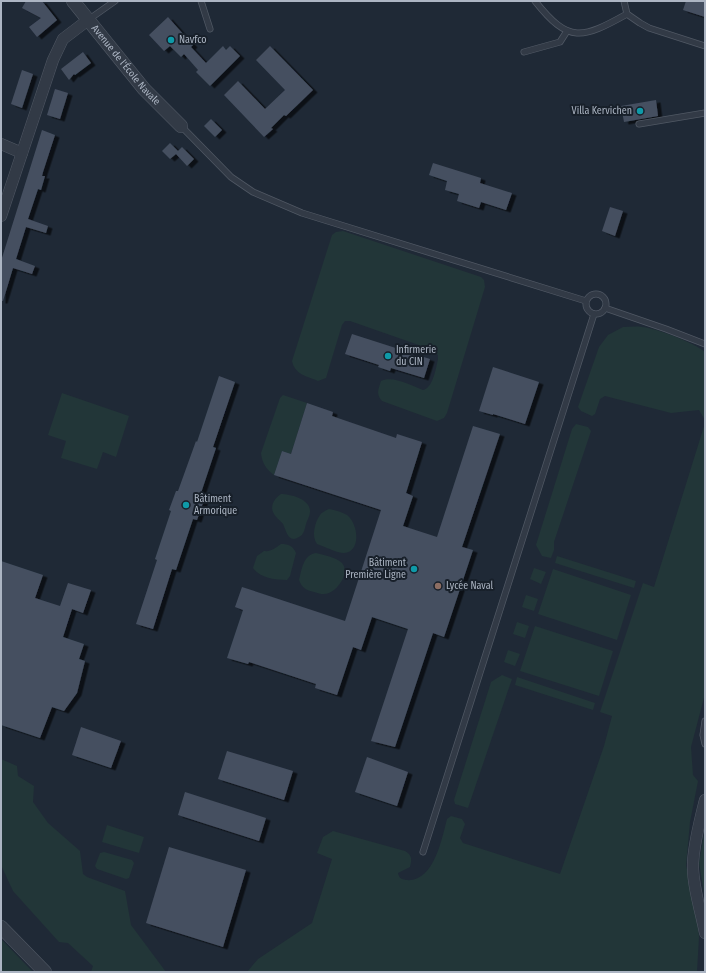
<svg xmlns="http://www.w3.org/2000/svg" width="706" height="973" viewBox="0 0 706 973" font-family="'Fira Sans Condensed',sans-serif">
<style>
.green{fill:#223638}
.building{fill:#454f60;filter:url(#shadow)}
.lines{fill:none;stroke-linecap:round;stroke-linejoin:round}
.service-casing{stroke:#505864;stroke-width:7}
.minor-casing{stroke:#505864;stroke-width:12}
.tertiary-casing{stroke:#505864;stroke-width:14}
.service{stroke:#323a46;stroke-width:5.5}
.minor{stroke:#323a46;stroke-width:11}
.tertiary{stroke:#323a46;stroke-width:13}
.culture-dot{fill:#0f9aa8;stroke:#18202a;stroke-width:1.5}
.education-dot{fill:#8d6e63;stroke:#18202a;stroke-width:1.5}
.labels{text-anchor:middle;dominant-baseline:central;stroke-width:4;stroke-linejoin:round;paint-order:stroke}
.poi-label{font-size:10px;fill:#acb5c3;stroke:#18202a;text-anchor:start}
.street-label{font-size:10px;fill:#acb5c3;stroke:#18202a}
</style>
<defs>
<filter id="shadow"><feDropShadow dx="4.5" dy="2.5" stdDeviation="0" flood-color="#0009"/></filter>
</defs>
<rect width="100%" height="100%" fill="#1f2936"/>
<g class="green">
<path d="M343 231 481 277 484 280 485 287 447 413 444 418 437 421 382 401C376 394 378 390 381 381 392 375 411 385 423 390 433 388 436 368 438 359V355L433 350 350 321H345L342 325 326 378 318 381C307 376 295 375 292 361L332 235 336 232Z"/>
<path d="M623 327C629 327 636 326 642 327 656 328 695 343 705 352V420L699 410 671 413 605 396 600 399 595 414 592 416 581 411 578 407 599 347 608 335Z"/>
<polygon points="62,393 129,416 116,457 103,452 97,469 61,458 66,441 48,435"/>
<path d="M283 395 307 403 291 454 282 451 274 475C266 469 262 463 261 453L280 398Z"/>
<path d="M705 423V694L691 747 693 775 698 781 690 822 686 866 694 890 699 937 697 972H247L258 959 312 923 332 859 317 853 323 837 333 831 405 851C412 855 412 859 410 867L398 873C399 878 401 879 406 880 434 883 442 838 447 819L451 816 462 819 465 824 460 838 463 843 560 874 604 746 612 716 600 712 643 583 654 587Z"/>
<polygon points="576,424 588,427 591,431 554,542 554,550 551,558 542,556 536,545 572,429"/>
<path d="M281 494C290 494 311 499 310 512 310 516 307 520 306 524 305 528 304 535 299 537 288 544 286 530 283 524 280 520 275 517 273 512 270 505 275 498 281 494Z"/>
<path d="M329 509C335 510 342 512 347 515 358 523 362 552 344 553 337 553 323 546 317 544 311 536 315 522 320 515 322 512 325 511 329 509Z"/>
<path d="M281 544C289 544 293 546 296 553L290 576 287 580C275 580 260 578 253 568L257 556 264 551C271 552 275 548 281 544Z"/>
<path d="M316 553C323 555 336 557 342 563 350 572 339 589 329 593 324 595 320 594 314 592 306 590 302 588 299 580 302 569 303 555 316 553Z"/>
<polygon points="557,556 636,581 634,588 555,563"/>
<polygon points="534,568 546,572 541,584 530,579"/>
<polygon points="553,569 631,595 617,640 538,614"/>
<polygon points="526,595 538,599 534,611 522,607"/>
<polygon points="517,622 529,626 525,638 513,634"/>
<polygon points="535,626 613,651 599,696 520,671"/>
<polygon points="508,650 520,654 515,666 504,662"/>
<polygon points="502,675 512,679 468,808 455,804 454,800 491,682"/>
<polygon points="517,677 595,703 593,710 515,685"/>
<polygon points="1,759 17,766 18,776 34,786 33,802 48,823 80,851 83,874 87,877 125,891 131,925 166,972 91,972 93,966 68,943 59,942 13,891 1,865"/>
<polygon points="107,825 144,837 139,853 102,842"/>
<polygon points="705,829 705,899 699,863"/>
<polygon points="104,852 132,860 134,863 129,878 126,879 97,869 95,866 100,853"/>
<polygon points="1,939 33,972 1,972"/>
</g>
<g class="building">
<polygon points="26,1 42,1 57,20 37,37 29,27 41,18 22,8"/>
<polygon points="686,1 705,1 705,17 683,10"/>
<polygon points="168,17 193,45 191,47 206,63 223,46 226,50 230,46 240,56 210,86 196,72 198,70 184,54 181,57 170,46 164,51 149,35"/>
<polygon points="270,46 313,90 286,116 284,115 271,128 273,129 264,137 224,95 238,81 265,109 285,90 256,60"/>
<polygon points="83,52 91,63 75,75 74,74 69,80 61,69"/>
<polygon points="22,70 33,74 22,108 11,104"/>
<polygon points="55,89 68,93 60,119 47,115"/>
<polygon points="656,100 658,116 624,122 621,106"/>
<polygon points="211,119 222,130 215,137 204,126"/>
<polygon points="42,130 55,135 43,172 42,176 45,176 41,190 38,189 28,219 48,226 46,233 26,227 16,259 35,266 32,274 13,268 3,301 1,301 1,261"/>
<polygon points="170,143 178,151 182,147 194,159 187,166 176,154 170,159 162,151"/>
<polygon points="433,163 481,178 480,183 512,193 506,210 481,202 479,208 457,201 459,194 445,190 447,181 429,175"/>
<polygon points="610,207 623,211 615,236 602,231"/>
<polygon points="352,334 430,359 424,378 391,368 390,371 378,367 379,365 345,354"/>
<polygon points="493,367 539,382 525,424 493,414 493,415 479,411"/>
<polygon points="219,376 235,382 213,447 216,448 199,499 204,500 197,520 193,519 176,570 172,569 153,629 136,624 157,560 155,559 171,511 169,510 176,491 178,491 196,441 197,442"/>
<polygon points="307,403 333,412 332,416 396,438 397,434 422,442 406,493 413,496 403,526 437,537 473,426 500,434 462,547 473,550 444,637 433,633 395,747 371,741 408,629 372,617 361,650 353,647 337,695 315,688 316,684 249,662 248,664 227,658 243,610 235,607 242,587 345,621 381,510 274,475 282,451 291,454"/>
<polygon points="1,561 43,575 35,598 60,606 68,583 91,590 83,613 72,609 63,637 84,644 79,659 85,661 77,693 64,711 52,707 40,738 1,725"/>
<polygon points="81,727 121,741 111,768 72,755"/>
<polygon points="227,751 293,771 284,800 218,779"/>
<polygon points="367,757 408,772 397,806 355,792"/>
<polygon points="185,792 266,818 259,841 178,815"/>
<polygon points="169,847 246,870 223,947 146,923"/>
</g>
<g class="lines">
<defs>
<g id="service">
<polyline points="201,1 210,29"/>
<path d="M535 1C569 44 582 39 627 14"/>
<polyline points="624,1 627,14 640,23 649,28 705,46"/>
<polyline points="88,20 115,1"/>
<polyline points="524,52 560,42 567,31"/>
<polyline points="639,124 705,113"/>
<polyline points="181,126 231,177 253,192 302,213 586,301"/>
<circle cx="596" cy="304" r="10"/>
<polyline points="605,308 666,329 705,344"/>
<polyline points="705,721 703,735 705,744"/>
<polyline points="423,852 594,314"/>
</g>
<g id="minor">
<polyline points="1,144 22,153"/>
<polyline points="1,216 53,60 63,39 88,20"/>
<path d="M705 800C700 820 694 842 693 863 692 884 701 912 705 933"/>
</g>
<g id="tertiary">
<path id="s1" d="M73 1 144 89 181 126"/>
<polyline points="1,927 45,972"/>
</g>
</defs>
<use href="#service" class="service-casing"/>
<use href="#minor" class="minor-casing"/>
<use href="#tertiary" class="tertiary-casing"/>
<use href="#service" class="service"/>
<use href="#minor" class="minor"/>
<use href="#tertiary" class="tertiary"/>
</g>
<g class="culture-dot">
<circle cx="171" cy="40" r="4"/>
<circle cx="640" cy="111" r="4"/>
<circle cx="388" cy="356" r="4"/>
<circle cx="186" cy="505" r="4"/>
<circle cx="414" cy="569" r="4"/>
</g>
<circle class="education-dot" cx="438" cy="586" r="4"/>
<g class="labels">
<g class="poi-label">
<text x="179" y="40">Navfco</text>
<text x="632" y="111" text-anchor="end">Villa Kervichen</text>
<text x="396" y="350">Infirmerie<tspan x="396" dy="12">du CIN</tspan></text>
<text x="194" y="499">Bâtiment<tspan x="194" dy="12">Armorique</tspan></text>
<text x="406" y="563" text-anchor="end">Bâtiment<tspan x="406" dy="12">Première Ligne</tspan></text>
<text x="446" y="586">Lycée Naval</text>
</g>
<g class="street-label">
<text stroke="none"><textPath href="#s1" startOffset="83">Avenue de l'École Navale</textPath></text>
</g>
</g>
<rect width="706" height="973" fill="none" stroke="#acb5c3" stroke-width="4"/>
</svg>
